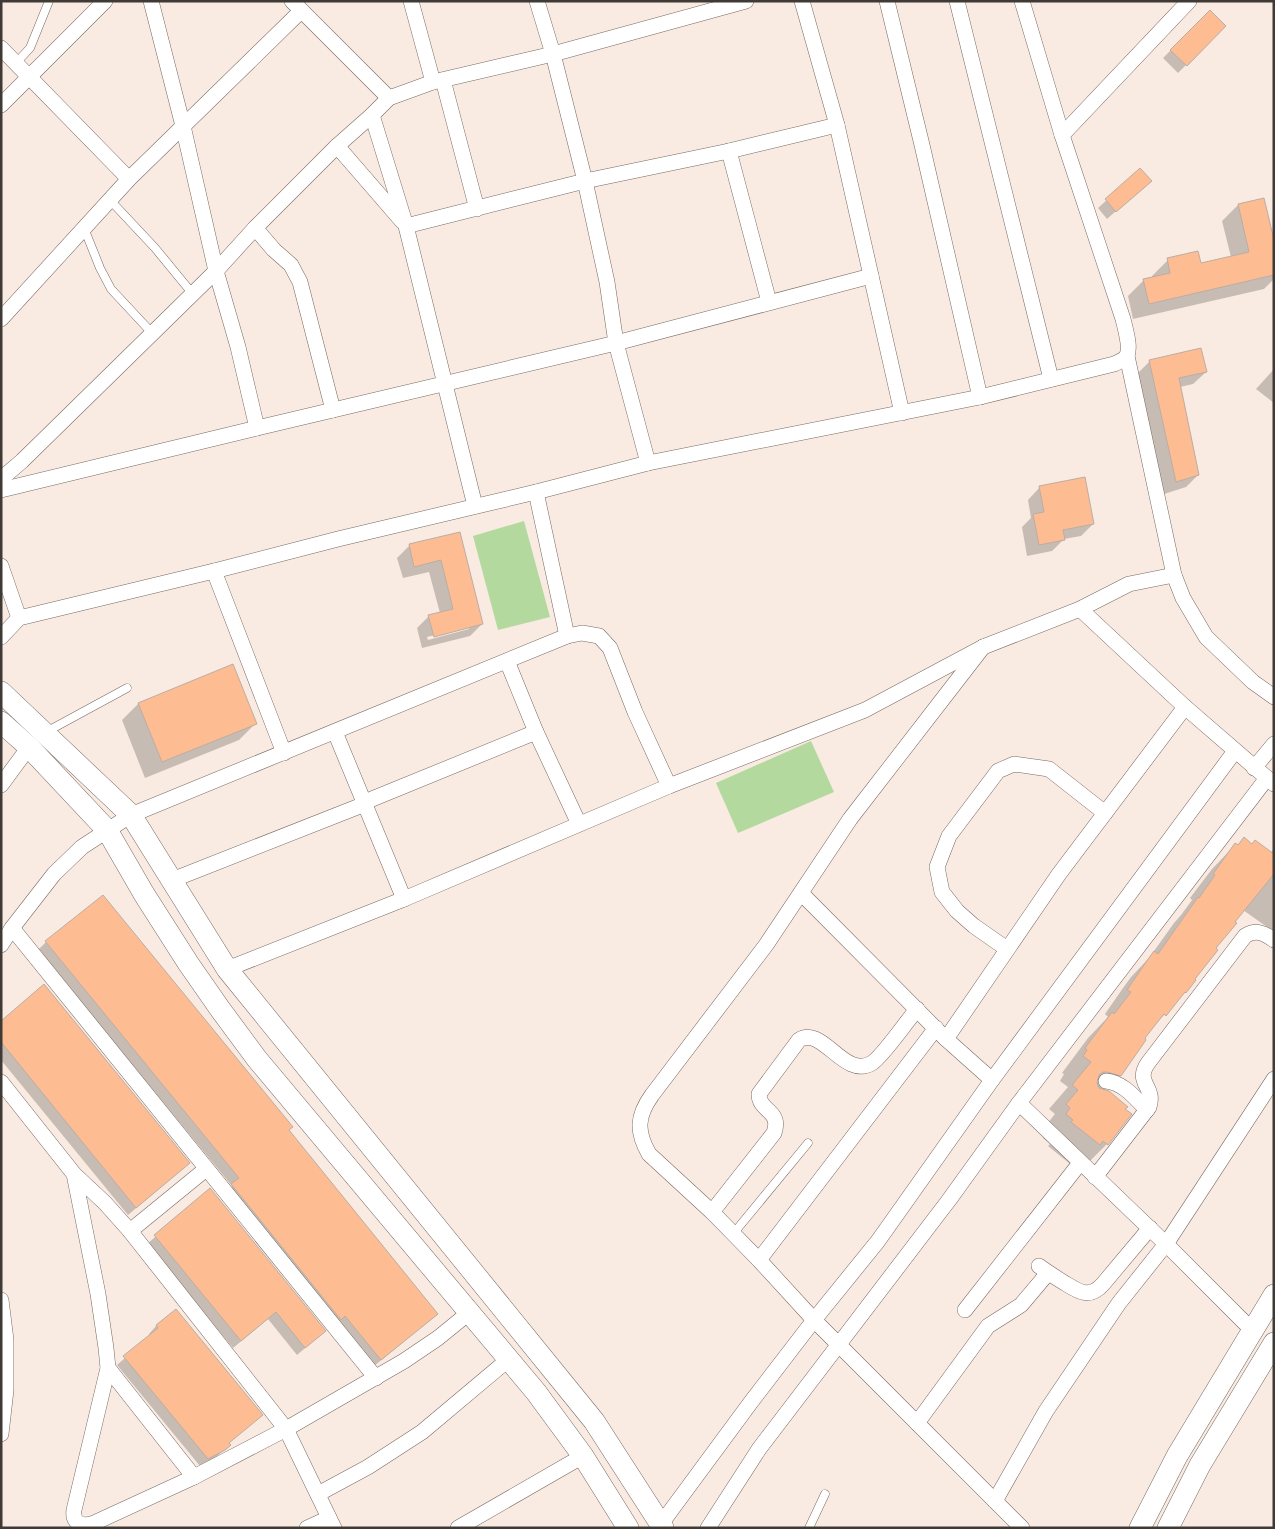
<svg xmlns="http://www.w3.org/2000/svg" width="1275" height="1529" viewBox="0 0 1275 1529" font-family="'Alegreya Sans',sans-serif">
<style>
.green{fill:#b4d99f}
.shadow{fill:#0003;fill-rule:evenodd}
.building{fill:#febc93;stroke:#bbada4}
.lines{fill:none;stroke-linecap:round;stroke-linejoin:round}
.service-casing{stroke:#776a63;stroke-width:9}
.minor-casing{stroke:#776a63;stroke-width:16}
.secondary-casing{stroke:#776a63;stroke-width:22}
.service{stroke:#fff;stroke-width:8}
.minor{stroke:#fff;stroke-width:15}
.secondary{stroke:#fff;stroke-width:21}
</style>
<rect width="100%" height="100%" fill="#f9ebe2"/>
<g class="green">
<polygon points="524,521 550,617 498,630 473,536"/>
<polygon points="811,741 834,792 738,833 716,783"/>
</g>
<g class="shadow">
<polygon points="1210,11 1225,26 1178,73 1163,58"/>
<polygon points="1140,170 1142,188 1107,219 1098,208"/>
<polygon points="1238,205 1274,245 1274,279 1264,289 1133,319 1128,296 1144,280 1152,278 1152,276 1168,260 1200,264 1231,257 1222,221"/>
<polygon points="1150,361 1206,372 1193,384 1180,387 1198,475 1186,487 1164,494 1138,373"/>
<polygon points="1274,369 1274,403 1256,389"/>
<polygon points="1040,487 1093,524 1081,536 1064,539 1052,551 1027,556 1022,527 1031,518 1028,500"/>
<path d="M459 533 482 624 470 636 422 648 417 628 429 616 440 613 429 572 403 578 397 558 409 546ZM469 627V629L428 640 427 637Z"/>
<polygon points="138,704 255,724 239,740 145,778 122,720"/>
<polygon points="1244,839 1252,845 1270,853 1274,849 1274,932 1243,910 1214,948 1185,992 1149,1031 1120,1075 1104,1091 1124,1110 1107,1144 1083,1168 1075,1168 1048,1146 1050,1144 1043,1138 1048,1132 1043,1129 1055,1114 1049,1109 1068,1087 1060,1081 1064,1074 1062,1073 1088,1038 1108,1017 1105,1014 1123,988 1131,977 1149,958 1174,923 1181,915 1192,900 1190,898 1212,869 1235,845 1237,846"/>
<polygon points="46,942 288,1130 437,1314 373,1367 224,1193 232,1186 38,950"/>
<polygon points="1,1022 180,1171 128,1215 1,1060"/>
<polygon points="183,1213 325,1331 297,1355 268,1319 233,1348 147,1244"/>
<polygon points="176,1311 229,1445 215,1458 200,1466 117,1365 150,1336 149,1334 156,1326"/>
</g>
<g class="building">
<polygon points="1210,10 1226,26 1187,66 1170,50"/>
<polygon points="1140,168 1152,181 1116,212 1105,199"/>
<polygon points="1264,198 1274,240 1274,275 1149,304 1143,279 1170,273 1167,258 1198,251 1201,263 1249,252 1238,204"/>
<polygon points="1201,348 1207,372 1179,378 1199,475 1176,482 1149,360"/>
<polygon points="1085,477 1094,524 1063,530 1065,540 1039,545 1033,514 1044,512 1039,486"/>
<polygon points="460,532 483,624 434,637 428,615 453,609 441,560 414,567 409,544"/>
<polygon points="233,664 257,724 162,762 138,703"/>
<polygon points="1244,837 1252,844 1255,840 1274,854 1274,874 1235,922 1237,923 1216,948 1218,950 1195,979 1196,980 1186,993 1185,992 1166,1016 1164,1014 1145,1038 1146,1040 1121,1076 1107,1072 1103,1072 1099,1075 1097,1083 1099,1088 1109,1091 1128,1107 1125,1109 1132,1114 1108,1145 1103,1141 1100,1145 1071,1122 1073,1120 1066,1114 1070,1108 1066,1104 1078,1090 1072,1085 1091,1062 1083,1056 1087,1050 1085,1048 1112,1012 1114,1014 1131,992 1127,990 1146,962 1154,951 1158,954 1198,897 1199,898 1215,875 1213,874 1235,843 1238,845"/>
<polygon points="103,895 293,1127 289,1130 438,1314 381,1360 345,1316 341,1320 231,1184 239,1178 45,941"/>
<polygon points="44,984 190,1163 136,1208 1,1042 1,1021"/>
<polygon points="210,1188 326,1331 305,1348 276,1312 241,1341 154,1235"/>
<polygon points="176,1309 263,1415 229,1443 231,1445 225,1450 208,1459 123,1356 158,1328 156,1325"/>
</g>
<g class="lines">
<defs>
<g id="service">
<polyline points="16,63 30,48 49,1"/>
<polyline points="110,200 155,248 192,293"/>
<polyline points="84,228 100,268 111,289 152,333"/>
<polyline points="46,732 127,688"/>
<polyline points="733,1234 808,1143"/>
<polyline points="809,1528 825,1494"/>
</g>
<g id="minor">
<polyline points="151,1 183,126 216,271 238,347 257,428"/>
<polyline points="292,1 389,98"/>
<polyline points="411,1 433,82"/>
<polyline points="537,1 553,54 585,181 607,282 616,343 648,463"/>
<polyline points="802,1 837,125 902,413"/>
<polyline points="887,1 922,145 980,397"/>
<polyline points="957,1 1051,379"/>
<polyline points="1,48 129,179"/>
<polyline points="443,80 477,209"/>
<polyline points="1,105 105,1"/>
<polyline points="372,115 406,226"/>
<polyline points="1062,135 1189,1"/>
<polyline points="337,146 402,221"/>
<polyline points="729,151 769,302"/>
<polyline points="255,228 274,250 291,265 300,282 333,410"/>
<polyline points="1,319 129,179 301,11"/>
<polyline points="1127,356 1174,575 1183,598 1206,637 1253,682 1274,697"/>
<polyline points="1,479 22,461 216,271 255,228 337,146 372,115 389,98 433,82 553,54 746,1"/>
<polyline points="1,490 257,428 616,343 871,276"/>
<polyline points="536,492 567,636"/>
<polyline points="475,506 406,226 585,181 729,151 837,125"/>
<polyline points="1,566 19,618"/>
<polyline points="214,571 284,753"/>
<polyline points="1080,609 1185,707 1274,784"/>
<path d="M1 637 19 618 214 571 338 539 536 492 648 463 980 397 1114 364C1118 362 1125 360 1127 355 1131 347 1125 328 1123 319L1062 135 1022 1"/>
<path d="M983 647 850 819 766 945 652 1095C637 1116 636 1131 649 1154L712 1212 759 1260 814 1320 1022 1528"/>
<polyline points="507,661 536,732 579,824"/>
<polyline points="335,732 404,899"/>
<polyline points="1254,768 1274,744"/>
<polyline points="1,785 29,747"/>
<polyline points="669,786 865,710 983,647 1080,609 1129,584 1174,575"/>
<polyline points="172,880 365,804 372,799 536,732"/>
<polyline points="801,893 946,1039 992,1080"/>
<polyline points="12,928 376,1378"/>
<polyline points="1,945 12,928 54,874 82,847 131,815 567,636 582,633 599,636 610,648 635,712 669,786 404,899 227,969"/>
<polyline points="1007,949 974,926 957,911 942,892 937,867 949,836 998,771 1014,764 1049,769 1105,813"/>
<polyline points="946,1039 1059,874 1185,707"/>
<path d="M1106 1081C1124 1083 1135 1098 1147 1110"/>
<path d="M1 1082 74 1174 98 1294 106 1348 108 1368 74 1510C72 1524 83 1527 94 1523L194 1477 286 1429 404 1361 438 1338 470 1312"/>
<polyline points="1019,1103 1166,1244 1252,1330"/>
<polyline points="74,1174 105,1203 130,1231 286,1429 334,1528"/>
<path d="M1095 1177 1149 1107C1156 1086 1134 1083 1148 1063L1245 936C1256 929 1264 933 1274 940"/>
<path d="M712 1212 774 1133C782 1110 759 1112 759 1094L799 1040C823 1025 844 1080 872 1063 883 1056 907 1021 917 1009"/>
<polyline points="130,1231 206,1169"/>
<polyline points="759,1260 936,1028"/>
<path d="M1039 1266C1047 1272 1055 1277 1063 1282 1078 1291 1089 1300 1103 1284L1150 1228"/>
<polyline points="1,1300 6,1340 6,1390 1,1434"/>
<polyline points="965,1310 1080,1163"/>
<polyline points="108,1368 194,1477"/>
<polyline points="917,1423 988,1326 1021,1305 1048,1273"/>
<polyline points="318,1494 368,1467 422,1432 509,1359"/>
<polyline points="995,1501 1046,1411 1119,1303 1166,1244 1274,1079"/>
<polyline points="661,1524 751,1402 814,1320 878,1241 992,1080 1235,751"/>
<polyline points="307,1528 329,1518"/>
<polyline points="458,1528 583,1456"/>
<polyline points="708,1528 759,1449 949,1200 1019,1103 1267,778"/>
</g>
<g id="secondary">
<polyline points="1,692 131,815 227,969 594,1421 663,1528"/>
<polyline points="1,722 29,747 107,830 144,894 188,963 220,1009 257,1059 536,1392 583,1456 628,1528"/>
<polyline points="1140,1528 1177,1456 1274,1295"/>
<polyline points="1168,1528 1200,1465 1274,1343"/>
</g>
</defs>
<use href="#service" class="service-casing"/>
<use href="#minor" class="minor-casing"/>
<use href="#secondary" class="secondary-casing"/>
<use href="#service" class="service"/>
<use href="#minor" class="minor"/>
<use href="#secondary" class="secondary"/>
</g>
<rect width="1275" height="1529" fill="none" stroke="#403a37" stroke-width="5"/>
</svg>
